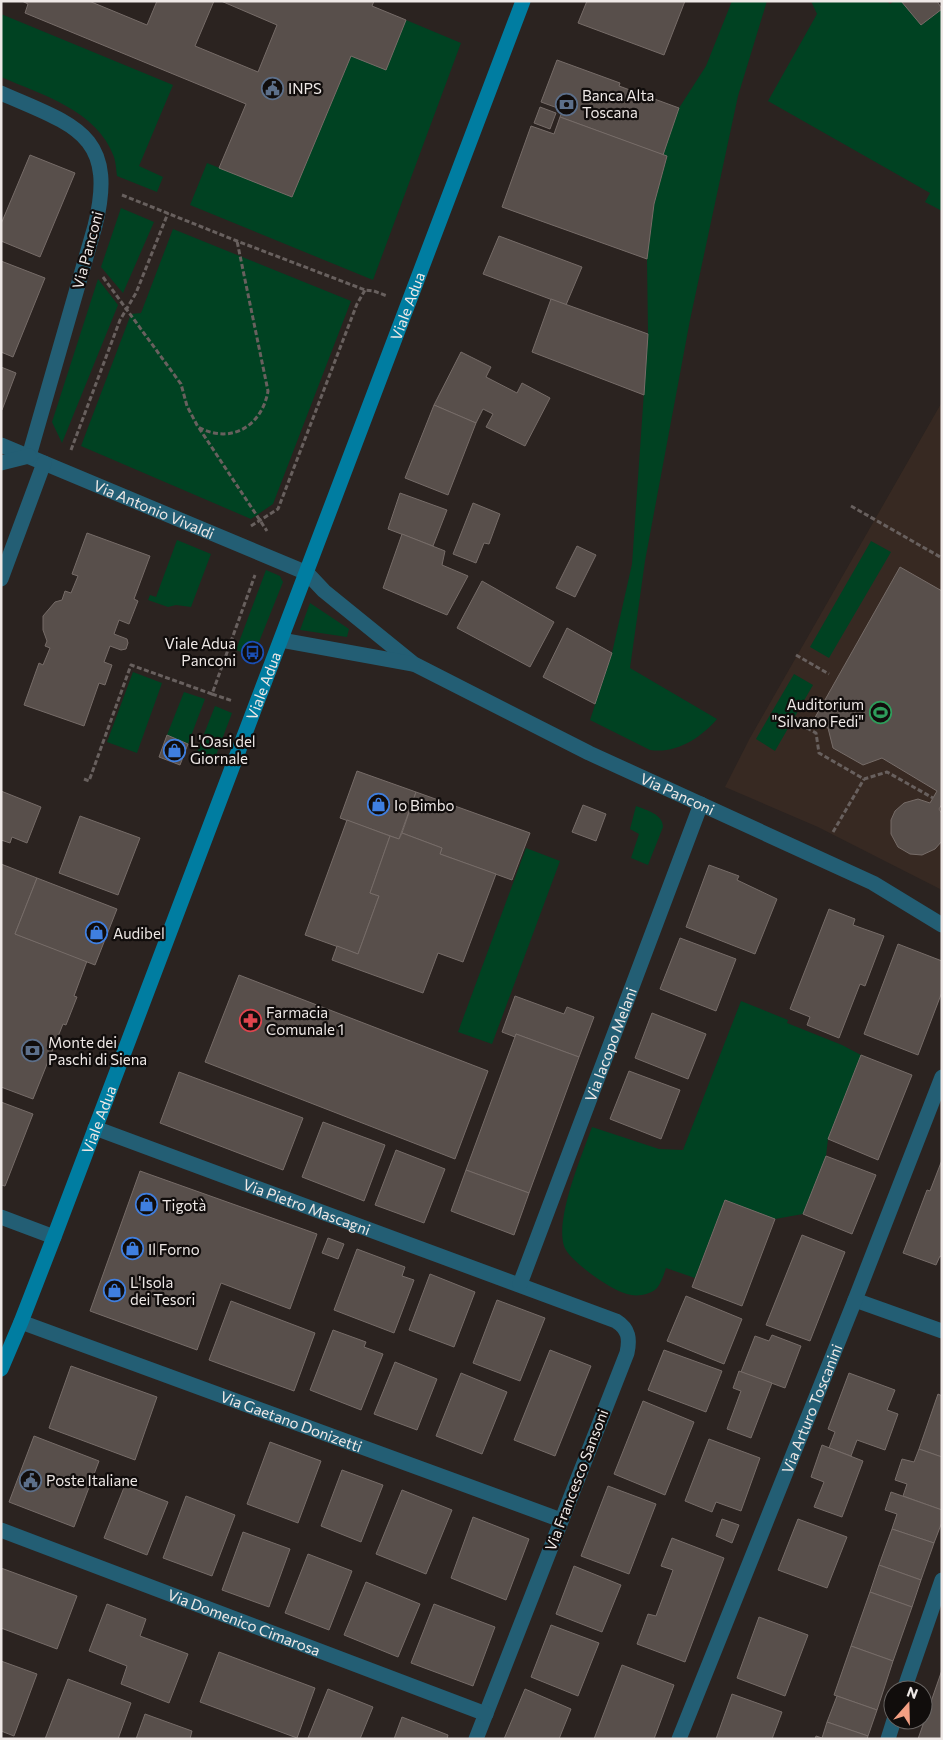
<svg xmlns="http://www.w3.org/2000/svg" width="943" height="1740" viewBox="0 0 943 1740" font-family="Commissioner,sans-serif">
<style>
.built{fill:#372922}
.green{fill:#004222}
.building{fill:#584f4b;stroke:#766c68}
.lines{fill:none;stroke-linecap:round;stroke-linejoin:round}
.path{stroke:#68605e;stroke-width:3;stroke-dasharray:5 2.5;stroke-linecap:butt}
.minor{stroke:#235e74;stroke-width:15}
.secondary{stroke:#007da1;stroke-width:15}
.labels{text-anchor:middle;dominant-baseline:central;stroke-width:4.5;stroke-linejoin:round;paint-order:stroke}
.poi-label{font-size:15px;fill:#eee8e6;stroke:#110d0c;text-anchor:start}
.street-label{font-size:15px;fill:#eee8e6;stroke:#110d0c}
</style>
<rect width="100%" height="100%" fill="#2b2320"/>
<polygon class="built" points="942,402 942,890 818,827 725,787 750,738"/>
<g class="green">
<path d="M732 1H767L738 96 690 320 645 561 630 668 717 719C701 738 676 754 650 750L590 720 612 653 632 564 648 334 647 259 654 204 667 157 663 155 679 108 706 66Z"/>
<polygon points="811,1 887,1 890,4 894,1 901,1 921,25 942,9 942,211 925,202 930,193 768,101 817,14"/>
<path d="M1 14 173 85 139 166 163 177 157 192 117 176C116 170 116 163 114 157 97 110 42 95 1 77Z"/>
<polygon points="406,20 461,43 373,280 190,205 207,163 292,197 351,56 386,69"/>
<polygon points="121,208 154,222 123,293 101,267"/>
<polygon points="173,229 351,301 273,504 251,519 81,446 131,314 141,313"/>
<polygon points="98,279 118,305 62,443 52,422"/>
<polygon points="177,540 211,554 191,607 176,605 168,607 148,600 150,595 156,597"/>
<polygon points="871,541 891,552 829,658 810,647"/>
<polygon points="266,570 280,576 283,582 259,642 252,640 246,654 236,650"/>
<polygon points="310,603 349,629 347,637 300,630"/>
<polygon points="133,672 162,683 137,753 107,742"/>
<polygon points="794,674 813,685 775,751 756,739"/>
<polygon points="184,692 205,699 188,744 167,735"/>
<polygon points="215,706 232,713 215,758 197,752"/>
<path d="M636 806C646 810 663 814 663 827L648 865 631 858 639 834 630 829Z"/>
<polygon points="526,848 560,861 492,1044 458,1032"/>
<path d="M741 1001 788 1020 787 1023 842 1045 861 1055 828 1139 826 1156 803 1214 775 1219 725 1200 695 1278 666 1268C664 1274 661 1284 656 1289 649 1295 636 1297 627 1294 611 1290 569 1261 564 1246 555 1218 582 1155 592 1127L659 1149 683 1150Z"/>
</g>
<g class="building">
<polygon points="22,1 89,1 147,25 157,1 214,1 195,46 258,72 277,25 221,1 374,1 372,6 406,20 386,70 351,56 292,197 219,168 246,104 25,13 28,4"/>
<polygon points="587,1 685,1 664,55 578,23"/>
<polygon points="901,1 937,1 942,9 921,25"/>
<polygon points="557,60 620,83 619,86 679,108 663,155 560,117 563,110 541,102"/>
<polygon points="540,107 556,113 550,129 534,123"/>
<polygon points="560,117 667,156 654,204 647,259 502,207 531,126 554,134"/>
<polygon points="30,155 75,173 40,257 1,241 1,224"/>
<polygon points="499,236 582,267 566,305 483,274"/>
<polygon points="1,261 45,278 13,357 1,352"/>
<polygon points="551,299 648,334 644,395 532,352"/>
<polygon points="461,352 491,367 486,377 517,393 522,383 550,398 525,446 486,427 493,414 483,409 476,423 434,405"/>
<polygon points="1,367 16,373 2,410 1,409"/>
<polygon points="434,405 476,423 448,495 405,478"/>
<polygon points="400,493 447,510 433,546 388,529"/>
<polygon points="473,503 500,514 489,544 484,543 476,563 453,554"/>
<polygon points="87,533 150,556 134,599 138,601 129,624 119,620 114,634 127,639 128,643 126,649 121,650 110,646 104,662 112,665 105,685 99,683 84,726 24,705 39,663 43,665 50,648 45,646 47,641 43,630 43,616 55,602 62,600 65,591 71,593 78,576 72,574"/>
<polygon points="402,534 445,551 442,565 468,576 447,615 383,588"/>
<polygon points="577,546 596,555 575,597 556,588"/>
<polygon points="900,567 942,591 942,804 939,809 942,814 942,841 935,849 922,855 910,854 898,847 891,834 891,820 895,811 904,803 918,799 930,803 937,791 882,758 863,765 833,748 828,728 813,721"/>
<polygon points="482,581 554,622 530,667 457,628"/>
<polygon points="567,628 612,653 595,704 543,677"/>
<polygon points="167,735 188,744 180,765 159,757"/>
<polygon points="357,771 416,792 399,839 340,818"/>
<polygon points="1,791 41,807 27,843 12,837 10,843 1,840"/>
<polygon points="416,792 530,833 512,880 440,854 442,848 402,833"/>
<polygon points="583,805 606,814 596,841 572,832"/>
<polygon points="80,816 140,838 118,895 59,873"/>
<polygon points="347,820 390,836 370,893 379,896 358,954 305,935"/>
<polygon points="402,833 442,848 440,854 496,874 463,962 438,953 423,993 332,960 337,946 358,954 379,896 370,893 390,836 399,839"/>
<polygon points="1,864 37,878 15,934 87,961 74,996 77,997 66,1025 63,1024 33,1099 1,1087"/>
<polygon points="709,865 739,876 737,880 777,899 755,954 686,927"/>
<polygon points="37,878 117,909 95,965 15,934"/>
<polygon points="829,909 855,919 853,925 884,936 865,986 860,984 839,1038 807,1025 810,1017 790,1009"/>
<polygon points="680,938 736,959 716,1011 660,989"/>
<polygon points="898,944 942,961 942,992 918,1055 864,1034"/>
<polygon points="239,975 488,1071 455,1159 205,1062"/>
<polygon points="515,996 564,1014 567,1007 594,1017 579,1057 516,1034 515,1037 502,1032"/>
<polygon points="652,1013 706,1034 688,1079 635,1058"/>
<polygon points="516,1034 579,1057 529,1193 466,1170"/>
<polygon points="861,1055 912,1075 878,1160 828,1139"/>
<polygon points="629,1071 680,1090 661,1139 610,1119"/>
<polygon points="179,1072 303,1118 283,1170 160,1123"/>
<polygon points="1,1102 33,1114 5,1186 1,1185"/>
<polygon points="323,1122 385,1145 364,1201 302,1177"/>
<polygon points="396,1150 445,1169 424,1223 375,1205"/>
<polygon points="826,1156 876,1175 852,1234 803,1214"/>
<polygon points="942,1160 942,1257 940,1256 936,1265 903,1253 927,1190 930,1191"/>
<polygon points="466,1170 529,1193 514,1235 451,1211"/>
<polygon points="140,1171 317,1234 290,1309 221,1283 197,1350 90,1311"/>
<polygon points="725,1200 775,1219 742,1306 692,1287"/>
<polygon points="802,1235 845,1252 810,1341 766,1325"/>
<polygon points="328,1238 344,1244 338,1259 322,1253"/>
<polygon points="357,1249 405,1267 402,1276 414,1280 394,1333 334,1310"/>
<polygon points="430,1274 475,1292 454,1347 409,1330"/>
<polygon points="686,1296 742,1319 724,1364 667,1341"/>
<polygon points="497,1300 545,1318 520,1381 473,1363"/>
<polygon points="231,1301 315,1333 294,1391 209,1360"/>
<polygon points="333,1330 366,1342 364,1347 383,1354 361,1410 310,1390"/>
<polygon points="772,1335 801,1346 785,1388 741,1372 755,1336 769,1341"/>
<polygon points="550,1350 591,1366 555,1456 514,1440"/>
<polygon points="664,1350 722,1371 706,1412 648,1390"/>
<polygon points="395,1362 437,1379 417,1430 374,1414"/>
<polygon points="71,1366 157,1397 135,1460 49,1428"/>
<polygon points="739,1371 772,1383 751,1438 727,1429 741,1391 733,1388"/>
<polygon points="461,1373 507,1392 482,1454 436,1436"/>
<polygon points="849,1373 895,1390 887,1410 898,1414 885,1450 857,1440 851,1456 829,1448 835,1432 828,1429"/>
<polygon points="938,1394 942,1396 942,1457 919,1449"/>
<polygon points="643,1401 694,1422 665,1495 614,1474"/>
<polygon points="34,1436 99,1461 74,1527 9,1502"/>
<polygon points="709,1439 760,1458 741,1511 716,1502 712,1512 685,1501"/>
<polygon points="270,1442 321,1461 298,1523 247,1504"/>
<polygon points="822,1445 863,1461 842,1517 814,1507 824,1482 811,1477"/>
<polygon points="919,1449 942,1457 942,1510 903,1496 907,1484 895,1480 902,1459 914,1462"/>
<polygon points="342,1470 383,1485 361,1542 321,1526"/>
<polygon points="125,1485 168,1502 147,1555 104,1538"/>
<polygon points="608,1486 656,1504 629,1574 581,1556"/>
<polygon points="402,1490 452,1510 426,1574 376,1554"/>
<polygon points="891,1492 942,1510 942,1522 934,1543 892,1529 897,1514 885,1510"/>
<polygon points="186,1496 235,1515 212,1576 163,1558"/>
<polygon points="473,1517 529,1539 506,1600 451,1578"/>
<polygon points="722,1519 739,1525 732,1543 716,1536"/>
<polygon points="798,1519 847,1537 827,1588 778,1570"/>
<polygon points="892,1529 934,1543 921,1580 879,1565"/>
<polygon points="243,1532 290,1549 269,1607 222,1590"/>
<polygon points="672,1538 724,1558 685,1662 637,1644 648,1614 656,1616 673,1570 661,1566"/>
<polygon points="308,1554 352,1571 329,1630 285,1613"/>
<polygon points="879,1565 921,1580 912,1607 870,1592"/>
<polygon points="574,1566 621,1585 602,1632 556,1614"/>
<polygon points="1,1568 77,1596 57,1649 1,1628"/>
<polygon points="366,1582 420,1604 398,1657 344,1635"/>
<polygon points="870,1592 912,1607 893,1661 851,1646"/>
<polygon points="107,1604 146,1619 140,1636 188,1654 169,1703 121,1684 127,1666 89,1651"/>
<polygon points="434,1604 495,1627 473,1686 411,1663"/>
<polygon points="759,1617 808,1635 785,1696 737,1678"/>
<polygon points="551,1625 599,1643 578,1696 531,1677"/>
<polygon points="851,1646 893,1661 877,1710 834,1695"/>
<polygon points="219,1652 315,1688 297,1738 200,1702"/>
<polygon points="1,1661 37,1674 14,1736 1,1731"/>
<polygon points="622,1665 674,1685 654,1739 594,1739"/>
<polygon points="942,1670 942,1739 918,1739"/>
<polygon points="68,1679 131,1703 118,1739 45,1739"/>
<polygon points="328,1689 373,1707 360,1739 308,1738"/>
<polygon points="525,1689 571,1709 559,1739 504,1739"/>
<polygon points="732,1694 782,1712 772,1739 716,1739"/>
<polygon points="837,1696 877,1710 868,1736 827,1722"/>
<polygon points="145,1714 192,1731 190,1739 136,1739"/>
<polygon points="402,1717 448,1735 447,1739 394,1739"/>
<polygon points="827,1722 868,1736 867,1739 815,1739 816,1736 822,1738"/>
</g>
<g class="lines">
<g class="path">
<polyline points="122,195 237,241 365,290 374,291 387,296"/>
<path d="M103 277 181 384 187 406 198 427C231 445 262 426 268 391L237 241"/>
<polyline points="199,428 267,531"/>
<polyline points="71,450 120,320 136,293 168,213"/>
<polyline points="851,506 942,558"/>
<polyline points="251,526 278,509 357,304 365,290"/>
<polyline points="796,655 829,674"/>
<polyline points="212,694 233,701"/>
<polyline points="800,724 816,733 819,753 864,779 887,772 933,798"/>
<polyline points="84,779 89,781 131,665 212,694 255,575"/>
<polyline points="833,832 864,779"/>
</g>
<g class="minor">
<path d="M1 93C73 125 118 133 95 226L29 456"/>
<path id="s1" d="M1 445 307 573 324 591 414 664 589 753 873 883 942 925"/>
<polyline points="1,463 29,456"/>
<polyline points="1,579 44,463"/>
<polyline points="281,640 413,664"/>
<path id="s2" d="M95 1128 616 1321C629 1329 630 1339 627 1353L476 1739"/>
<polyline points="1,1217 54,1237"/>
<path id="s3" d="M520 1284 701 804"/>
<polyline points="855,1300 942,1331"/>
<path id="s4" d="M21 1322 561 1520"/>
<path id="s5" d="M1 1530 486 1714"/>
<polyline points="904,1690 942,1580"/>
<path id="s6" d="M679 1739 855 1300 942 1077"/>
<polyline points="888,1739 894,1720"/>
</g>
<path class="secondary" id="s7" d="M1 1369 21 1322 54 1237 523 1"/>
</g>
<defs>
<symbol id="civic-ring" viewBox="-11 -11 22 22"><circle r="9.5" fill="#110d0c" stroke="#5c6f8a" stroke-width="1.5"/><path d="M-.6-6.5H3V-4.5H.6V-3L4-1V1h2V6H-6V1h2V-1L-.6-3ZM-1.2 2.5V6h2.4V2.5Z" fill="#5c6f8a"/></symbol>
<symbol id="bank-ring" viewBox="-11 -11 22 22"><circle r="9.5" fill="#110d0c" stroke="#5c6f8a" stroke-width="1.5"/><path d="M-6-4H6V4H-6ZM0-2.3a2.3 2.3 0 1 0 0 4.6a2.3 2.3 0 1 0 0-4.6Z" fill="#5c6f8a"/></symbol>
<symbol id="bus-ring" viewBox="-11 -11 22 22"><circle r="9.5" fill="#110d0c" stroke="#1a4fb4" stroke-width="1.5"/><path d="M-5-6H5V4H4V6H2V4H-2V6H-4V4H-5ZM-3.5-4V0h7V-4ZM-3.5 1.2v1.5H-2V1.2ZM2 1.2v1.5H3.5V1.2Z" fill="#1a4fb4"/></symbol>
<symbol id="stadium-ring" viewBox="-11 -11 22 22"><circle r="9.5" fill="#110d0c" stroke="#2e9e5b" stroke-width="1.5"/><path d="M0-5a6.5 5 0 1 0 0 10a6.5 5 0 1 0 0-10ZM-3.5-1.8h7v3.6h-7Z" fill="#2e9e5b"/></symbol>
<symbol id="shop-ring" viewBox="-11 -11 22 22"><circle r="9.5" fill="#110d0c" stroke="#3f7fe0" stroke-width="1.5"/><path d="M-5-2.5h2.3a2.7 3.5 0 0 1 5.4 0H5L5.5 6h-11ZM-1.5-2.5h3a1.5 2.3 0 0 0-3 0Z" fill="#3f7fe0"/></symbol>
<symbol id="pharmacy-ring" viewBox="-11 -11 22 22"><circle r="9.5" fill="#110d0c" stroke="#e0444e" stroke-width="1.5"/><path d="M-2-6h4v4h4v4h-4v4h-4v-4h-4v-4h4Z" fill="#e0444e"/></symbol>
</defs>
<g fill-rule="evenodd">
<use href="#civic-ring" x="260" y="76" width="25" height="25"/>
<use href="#bank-ring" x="554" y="92" width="25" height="25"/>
<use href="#bus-ring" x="240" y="640" width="25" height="25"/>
<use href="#stadium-ring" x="868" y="700" width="25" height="25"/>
<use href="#shop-ring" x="162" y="738" width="25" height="25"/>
<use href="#shop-ring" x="366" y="792" width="25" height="25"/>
<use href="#shop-ring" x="84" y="920" width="25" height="25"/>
<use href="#pharmacy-ring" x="238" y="1008" width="25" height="25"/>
<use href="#bank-ring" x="20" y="1038" width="25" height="25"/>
<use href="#shop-ring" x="134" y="1192" width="25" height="25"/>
<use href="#shop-ring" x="120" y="1236" width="25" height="25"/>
<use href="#shop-ring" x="102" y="1278" width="25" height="25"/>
<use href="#civic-ring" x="18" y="1468" width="25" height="25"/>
</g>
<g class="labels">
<g class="poi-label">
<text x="288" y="88">INPS</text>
<text x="582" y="95">Banca Alta<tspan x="582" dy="17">Toscana</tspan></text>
<text x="236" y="643" text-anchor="end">Viale Adua<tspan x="236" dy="17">Panconi</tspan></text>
<text x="864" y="704" text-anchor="end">Auditorium<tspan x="864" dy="17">"Silvano Fedi"</tspan></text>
<text x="190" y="741">L'Oasi del<tspan x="190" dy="17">Giornale</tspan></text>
<text x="394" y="805">Io Bimbo</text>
<text x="113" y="933">Audibel</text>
<text x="266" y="1012">Farmacia<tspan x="266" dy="17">Comunale 1</tspan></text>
<text x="48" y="1042">Monte dei<tspan x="48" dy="17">Paschi di Siena</tspan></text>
<text x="162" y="1205">Tigotà</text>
<text x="148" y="1249">Il Forno</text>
<text x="130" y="1282">L'Isola<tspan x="130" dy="17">dei Tesori</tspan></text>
<text x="46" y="1480">Poste Italiane</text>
</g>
<g class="street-label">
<text transform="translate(87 250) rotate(-75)">Via Panconi</text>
<text stroke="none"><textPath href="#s7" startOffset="1138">Viale Adua</textPath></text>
<text stroke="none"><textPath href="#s1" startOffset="166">Via Antonio Vivaldi</textPath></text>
<text stroke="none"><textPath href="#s7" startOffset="732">Viale Adua</textPath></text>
<text stroke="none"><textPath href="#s1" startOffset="766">Via Panconi</textPath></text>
<text stroke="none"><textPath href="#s3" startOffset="256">Via Iacopo Melani</textPath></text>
<text stroke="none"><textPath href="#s7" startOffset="268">Viale Adua</textPath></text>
<text stroke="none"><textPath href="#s2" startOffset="226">Via Pietro Mascagni</textPath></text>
<text stroke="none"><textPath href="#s6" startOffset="356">Via Arturo Toscanini</textPath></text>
<text stroke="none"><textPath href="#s4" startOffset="288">Via Gaetano Donizetti</textPath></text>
<text transform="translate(576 1480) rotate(-69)">Via Francesco Sansoni</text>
<text stroke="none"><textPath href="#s5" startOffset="260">Via Domenico Cimarosa</textPath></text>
</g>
</g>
<rect width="943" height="1740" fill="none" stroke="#eee8e6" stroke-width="5"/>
<g transform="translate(908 1705) rotate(20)"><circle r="24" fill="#110d0c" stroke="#696563"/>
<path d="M0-4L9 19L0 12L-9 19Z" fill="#f39f83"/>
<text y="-8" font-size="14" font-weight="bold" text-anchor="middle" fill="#eee8e6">N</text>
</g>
</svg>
